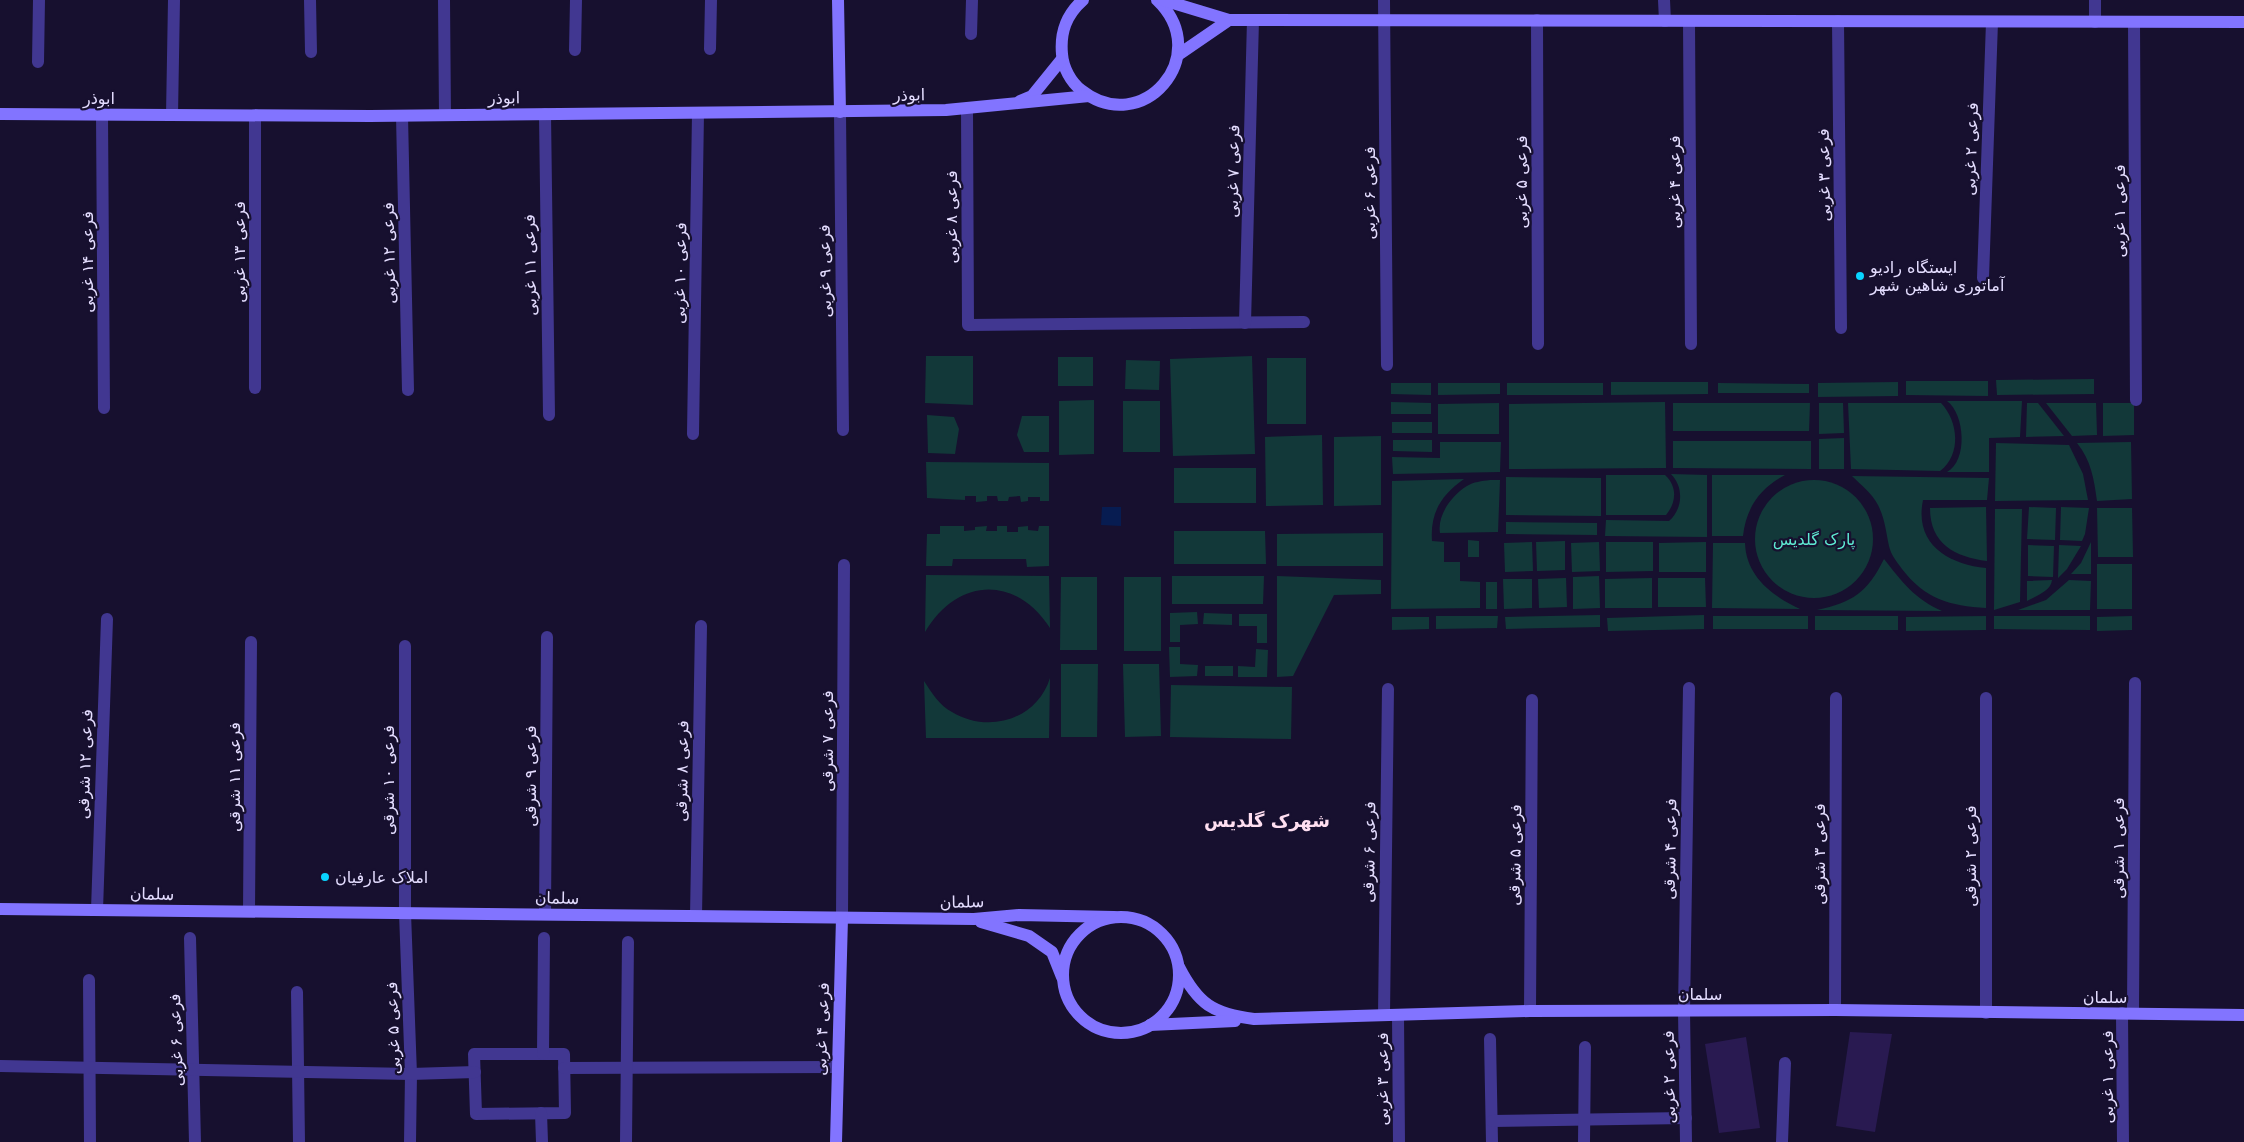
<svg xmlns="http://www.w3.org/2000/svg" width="2244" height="1142" viewBox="0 0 2244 1142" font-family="'DejaVu Sans','Noto Sans Arabic',sans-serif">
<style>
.green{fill:#123839}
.water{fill:#071c51}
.building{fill:#291a51}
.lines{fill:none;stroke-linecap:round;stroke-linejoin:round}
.street{stroke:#413791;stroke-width:12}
.secondary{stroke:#8274ff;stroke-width:12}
.poi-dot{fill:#09d4ff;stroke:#17102f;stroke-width:2}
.labels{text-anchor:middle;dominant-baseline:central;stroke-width:4.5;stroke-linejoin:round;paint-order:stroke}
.street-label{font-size:16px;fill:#e4ddff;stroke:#17102f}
.poi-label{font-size:16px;fill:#e4ddff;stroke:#17102f;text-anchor:start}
.park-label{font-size:16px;fill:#5eead2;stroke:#17102f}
.neighbourhood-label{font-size:18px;font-weight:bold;fill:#ffdff1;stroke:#17102f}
</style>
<rect width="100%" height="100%" fill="#17102f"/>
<g class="green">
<polygon points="926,356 973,356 973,405 925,403"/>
<polygon points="1252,356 1255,454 1173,456 1170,359"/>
<rect x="1058" y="357" width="35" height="29"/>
<rect x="1267" y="358" width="39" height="66"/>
<polygon points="1126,360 1160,361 1159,390 1125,389"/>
<polygon points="2094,379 2094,394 1997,395 1996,380"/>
<polygon points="1906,381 1988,381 1988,396 1906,395"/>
<polygon points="1708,382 1708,394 1611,395 1611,382"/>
<polygon points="1898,382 1898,396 1818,397 1818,383"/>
<polygon points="1391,383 1431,383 1431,395 1391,394"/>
<polygon points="1438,383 1500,383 1500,394 1438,395"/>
<rect x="1507" y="383" width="96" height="12"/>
<polygon points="1718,383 1809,384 1809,393 1718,393"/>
<polygon points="1094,400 1094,454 1059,455 1059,401"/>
<rect x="1123" y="401" width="37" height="51"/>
<path d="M1947 401H2022L2020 437 1989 438V472H1947C1968 461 1965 414 1947 401Z"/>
<polygon points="1391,402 1431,403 1431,414 1391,414"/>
<polygon points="1665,402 1666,468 1509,469 1509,404"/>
<polygon points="1499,403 1499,434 1438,434 1438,404"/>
<polygon points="1673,403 1810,403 1809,431 1673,431"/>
<polygon points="1819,403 1843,403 1844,433 1819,434"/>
<path d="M1941 403C1958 421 1962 454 1940 471L1851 469 1848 403Z"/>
<polygon points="2027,403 2038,403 2064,436 2026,437"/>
<polygon points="2046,403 2096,403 2097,435 2072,436"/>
<polygon points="2103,403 2134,403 2134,435 2103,436"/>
<polygon points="927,415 954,417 959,429 955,454 928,453"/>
<polygon points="1022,416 1049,416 1049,452 1024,452 1017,435"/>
<rect x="1392" y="422" width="40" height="11"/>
<polygon points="1322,435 1323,505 1266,506 1265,437"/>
<polygon points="1381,436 1381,505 1334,506 1334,437"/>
<polygon points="1844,438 1844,469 1819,469 1819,439"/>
<polygon points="1393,440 1432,440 1432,452 1393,451"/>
<polygon points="1673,441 1811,441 1811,469 1673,468"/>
<polygon points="1440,442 1501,442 1500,472 1393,474 1392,457 1440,458"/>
<path d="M2131 442 2132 499 2097 501C2094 479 2091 460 2077 443Z"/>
<polygon points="1996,443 2069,445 2083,474 2088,500 1995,501"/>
<polygon points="926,462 1049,463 1049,501 1040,501 1040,497 1028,497 1028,501 1021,502 1020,496 1009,497 1008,501 998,501 997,496 987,496 987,501 976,502 976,496 965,496 965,500 927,498"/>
<rect x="1174" y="468" width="82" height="35"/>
<path d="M1671 474 1707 475V537L1605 536 1606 520 1669 521C1683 509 1684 487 1671 474Z"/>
<path d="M1606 475H1665C1678 487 1676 503 1666 515H1606Z"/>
<path d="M1712 475H1785C1760 488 1746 508 1743 536H1712Z"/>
<path d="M1852 476 1989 478 1987 500H1923C1914 544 1948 564 1986 568V608C1950 606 1925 599 1902 569 1897 562 1891 555 1889 546 1886 532 1885 519 1878 505 1872 493 1861 485 1852 476Z"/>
<polygon points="1506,477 1601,478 1601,516 1506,515"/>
<path d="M1464 479C1441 495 1430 513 1432 541L1444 542V562H1460V581L1480 582V608L1391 609 1392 481Z"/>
<circle cx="1814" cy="539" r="59"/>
<path d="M1490 480H1500L1498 532 1440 533C1437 515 1452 495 1467 486 1473 482 1482 481 1490 480Z"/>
<path d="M1986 507 1987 561C1955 557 1930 544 1930 508Z"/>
<polygon points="2029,507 2056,508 2055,540 2027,539"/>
<polygon points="2061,507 2089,508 2085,534 2082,541 2060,540"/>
<polygon points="2097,508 2132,508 2133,557 2098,557"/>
<polygon points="1995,509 2022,509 2020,602 1994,610"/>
<polygon points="1506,522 1597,523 1597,535 1506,534"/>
<polygon points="940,526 964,526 964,531 975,530 975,527 987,526 986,531 997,531 997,526 1007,526 1007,532 1018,532 1018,527 1028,526 1028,530 1038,531 1039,526 1049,526 1049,566 1027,567 1026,559 953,559 952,566 926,566 927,534 940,534"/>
<polygon points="1174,531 1265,531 1266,564 1174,564"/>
<polygon points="1383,533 1383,566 1277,566 1277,534"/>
<polygon points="1468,540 1479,541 1479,557 1468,557"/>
<polygon points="1565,541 1565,570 1537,571 1536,542"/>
<polygon points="1532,542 1533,571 1505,572 1504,543"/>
<polygon points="1599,542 1600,571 1572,572 1571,543"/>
<polygon points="1606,542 1653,542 1653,571 1606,572"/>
<polygon points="1706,542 1706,572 1659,572 1659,543"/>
<polygon points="2091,542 2091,574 2071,574 2081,563"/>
<path d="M1713 543H1745C1746 576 1772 596 1800 609L1712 608Z"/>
<polygon points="2028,545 2054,546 2053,577 2028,576"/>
<polygon points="2059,545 2081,546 2067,569 2058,578"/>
<path d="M1884 559C1901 581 1916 600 1942 611L1817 610C1853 602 1867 593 1884 559Z"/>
<rect x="2097" y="564" width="35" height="45"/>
<path d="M926 575 1049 576 1050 628C1015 574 957 578 925 632Z"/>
<polygon points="1172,576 1264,576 1263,604 1172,604"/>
<polygon points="1277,576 1381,580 1381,594 1334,595 1293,676 1277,677"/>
<polygon points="1599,576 1600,608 1573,609 1573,577"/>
<polygon points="1061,577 1097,577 1097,650 1060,650"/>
<rect x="1124" y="577" width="37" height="74"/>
<polygon points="1566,578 1567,607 1539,608 1538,579"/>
<polygon points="1652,578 1652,608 1605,608 1605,579"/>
<polygon points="1658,578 1705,578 1706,607 1658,607"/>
<polygon points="1503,579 1532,579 1532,608 1504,609"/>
<path d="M2052 580C2051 591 2036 596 2027 601V581Z"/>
<polygon points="2069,580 2091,581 2090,610 2018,610 2046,600"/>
<rect x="1486" y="582" width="11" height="27"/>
<polygon points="1197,612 1198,624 1180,625 1180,642 1170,642 1170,613"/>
<polygon points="1204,613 1232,614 1232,625 1203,624"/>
<polygon points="1239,614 1267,614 1267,643 1257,643 1257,626 1239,626"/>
<polygon points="1600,615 1600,627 1506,629 1505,617"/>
<polygon points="1704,615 1704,629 1608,631 1607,618"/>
<polygon points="1436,616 1498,616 1497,628 1436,629"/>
<rect x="1713" y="616" width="95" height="13"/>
<rect x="1815" y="616" width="83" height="14"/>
<polygon points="1986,616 1986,630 1906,631 1906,617"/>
<polygon points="1994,616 2090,616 2090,630 1994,629"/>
<polygon points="2132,616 2132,630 2097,631 2097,617"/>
<polygon points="1392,617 1429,617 1429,629 1392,630"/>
<polygon points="1169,647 1180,647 1180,664 1198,665 1197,676 1170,677"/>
<polygon points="1256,649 1268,650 1267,677 1238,677 1238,666 1255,667"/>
<polygon points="1061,664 1098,664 1097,737 1061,737"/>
<polygon points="1123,664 1159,664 1161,736 1125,737"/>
<rect x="1205" y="666" width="28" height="10"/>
<path d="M1050 678 1049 738H926L924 681C932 693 939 705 952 712 988 734 1037 720 1050 678Z"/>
<polygon points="1171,685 1292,687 1291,739 1170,737"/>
</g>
<polygon class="water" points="1102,507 1121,507 1121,526 1101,525"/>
<g class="building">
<polygon points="1850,1032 1892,1034 1875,1132 1836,1126"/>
<polygon points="1746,1037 1760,1128 1719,1133 1705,1044"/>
</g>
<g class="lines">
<g class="street">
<polyline points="310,0 311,52"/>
<polyline points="444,0 445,115"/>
<polyline points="1384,0 1387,365"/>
<polyline points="1664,0 1665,21"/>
<polyline points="2095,0 2095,22"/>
<polyline points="1537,20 1538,344"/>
<polyline points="1689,21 1691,344"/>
<polyline points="1838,21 1841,328"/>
<polyline points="2134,23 2136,400"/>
<polyline points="971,34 972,0"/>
<polyline points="710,49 711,0"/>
<polyline points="575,50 576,0"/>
<polyline points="38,62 39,0"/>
<polyline points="967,109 968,325 1304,322"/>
<polyline points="840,112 843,430"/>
<polyline points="545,114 549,415"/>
<polyline points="102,115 104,408"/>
<polyline points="172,115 174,0"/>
<polyline points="402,116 408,390"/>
<polyline points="1983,278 1992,22"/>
<polyline points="1245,323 1253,20"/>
<polyline points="255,388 255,115"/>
<polyline points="693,434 698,113"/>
<polyline points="405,646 405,913 411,1074 410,1142"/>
<polyline points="97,910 107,619"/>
<polyline points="249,911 251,642"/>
<polyline points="545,914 547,637"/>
<polyline points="696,916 701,626"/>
<polyline points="842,918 844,565"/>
<polyline points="190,938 195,1142"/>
<polyline points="89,980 90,1142"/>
<polyline points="297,992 299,1142"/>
<polyline points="1835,1010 1836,698"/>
<polyline points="1530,1011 1532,700"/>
<polyline points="1986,1013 1986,698"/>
<polyline points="2122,1013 2123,1142"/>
<polyline points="2133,1013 2135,683"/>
<polyline points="1384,1015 1388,689"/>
<polyline points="1398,1015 1399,1142"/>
<polyline points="1490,1039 1492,1142"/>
<polygon points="474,1054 564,1054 565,1113 476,1114"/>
<polyline points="543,1054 544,938"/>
<polyline points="0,1066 411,1074 475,1072"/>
<polyline points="564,1068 837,1067"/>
<polyline points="541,1113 542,1142"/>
<polyline points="1492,1121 1686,1118"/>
<polyline points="626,1142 628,942"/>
<polyline points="1584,1142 1585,1047"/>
<polyline points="1686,1142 1684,1011 1689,688"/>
<polyline points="1782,1142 1785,1063"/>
</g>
<g class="secondary">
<polyline points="838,0 840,112"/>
<path d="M1083 0C1066 15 1060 32 1062 54 1063 68 1071 82 1081 90 1142 139 1215 55 1157 0"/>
<polyline points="1163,0 1229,20 2244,22"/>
<polyline points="1178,55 1229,20"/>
<polyline points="1020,101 1032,96 1062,59"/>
<polyline points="0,114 370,116 946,110 1089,96"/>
<polyline points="0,909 974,919 1019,915 1114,917"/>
<circle cx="1121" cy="975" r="58"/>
<polyline points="981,922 1029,936 1052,952 1062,977"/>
<path d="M1179 967C1198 1004 1213 1014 1254 1019L1530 1011 1835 1010 2244 1015"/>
<polyline points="1150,1025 1235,1021"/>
<polyline points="836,1142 842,918"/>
</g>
</g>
<g class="poi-dot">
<circle cx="1860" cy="276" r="5"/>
<circle cx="325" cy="877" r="5"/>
</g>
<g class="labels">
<g class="street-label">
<text transform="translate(909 95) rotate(-1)">ابوذر</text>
<text x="99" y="98">ابوذر</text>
<text transform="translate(504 98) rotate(-1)">ابوذر</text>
<text transform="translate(1971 149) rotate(-88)">فرعی ۲ غربی</text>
<text transform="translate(1233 171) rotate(-89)">فرعی ۷ غربی</text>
<text transform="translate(1824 175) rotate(-91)">فرعی ۳ غربی</text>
<text transform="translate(1521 182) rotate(-90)">فرعی ۵ غربی</text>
<text transform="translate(1674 182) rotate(-90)">فرعی ۴ غربی</text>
<text transform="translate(1369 193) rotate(-90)">فرعی ۶ غربی</text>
<text transform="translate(2119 211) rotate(-90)">فرعی ۱ غربی</text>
<text transform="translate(951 217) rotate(-90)">فرعی ۸ غربی</text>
<text transform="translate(239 252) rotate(-90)">فرعی ۱۳ غربی</text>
<text transform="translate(389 253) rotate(-91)">فرعی ۱۲ غربی</text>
<text transform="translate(87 262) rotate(-90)">فرعی ۱۴ غربی</text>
<text transform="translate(530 265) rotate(-91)">فرعی ۱۱ غربی</text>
<text transform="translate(825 271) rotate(-91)">فرعی ۹ غربی</text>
<text transform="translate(680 273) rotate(-89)">فرعی ۱۰ غربی</text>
<text transform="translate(827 741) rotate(-90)">فرعی ۷ شرقی</text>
<text transform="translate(85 764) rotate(-88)">فرعی ۱۲ شرقی</text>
<text transform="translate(682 771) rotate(-89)">فرعی ۸ شرقی</text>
<text transform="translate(530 776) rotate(-90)">فرعی ۹ شرقی</text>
<text transform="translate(234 777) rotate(-90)">فرعی ۱۱ شرقی</text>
<text transform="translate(388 780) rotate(-90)">فرعی ۱۰ شرقی</text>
<text transform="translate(2118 848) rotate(-90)">فرعی ۱ شرقی</text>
<text transform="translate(1670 849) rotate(-89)">فرعی ۴ شرقی</text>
<text transform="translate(1369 852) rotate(-89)">فرعی ۶ شرقی</text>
<text transform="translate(1819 854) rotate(-90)">فرعی ۳ شرقی</text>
<text transform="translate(1515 855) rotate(-89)">فرعی ۵ شرقی</text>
<text transform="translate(1970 856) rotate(-90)">فرعی ۲ شرقی</text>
<text transform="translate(152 894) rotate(1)">سلمان</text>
<text transform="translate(557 898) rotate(1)">سلمان</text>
<text transform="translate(962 902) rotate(-1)">سلمان</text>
<text x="1700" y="994">سلمان</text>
<text x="2105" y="997">سلمان</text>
<text transform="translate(393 1028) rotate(-92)">فرعی ۵ غربی</text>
<text transform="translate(822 1029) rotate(-88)">فرعی ۴ غربی</text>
<text transform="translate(176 1040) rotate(-92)">فرعی ۶ غربی</text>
<text transform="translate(1669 1077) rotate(-91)">فرعی ۲ غربی</text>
<text transform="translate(2107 1077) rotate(-90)">فرعی ۱ غربی</text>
<text transform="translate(1382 1079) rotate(-90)">فرعی ۳ غربی</text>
</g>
<g class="poi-label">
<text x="1870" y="267">ایستگاه رادیو<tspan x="1870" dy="18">آماتوری شاهین شهر</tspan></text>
<text x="335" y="877">املاک عارفیان</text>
</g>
<g class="park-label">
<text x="1814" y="539">پارک گلدیس</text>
</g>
<g class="neighbourhood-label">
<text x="1267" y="820">شهرک گلدیس</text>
</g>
</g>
</svg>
